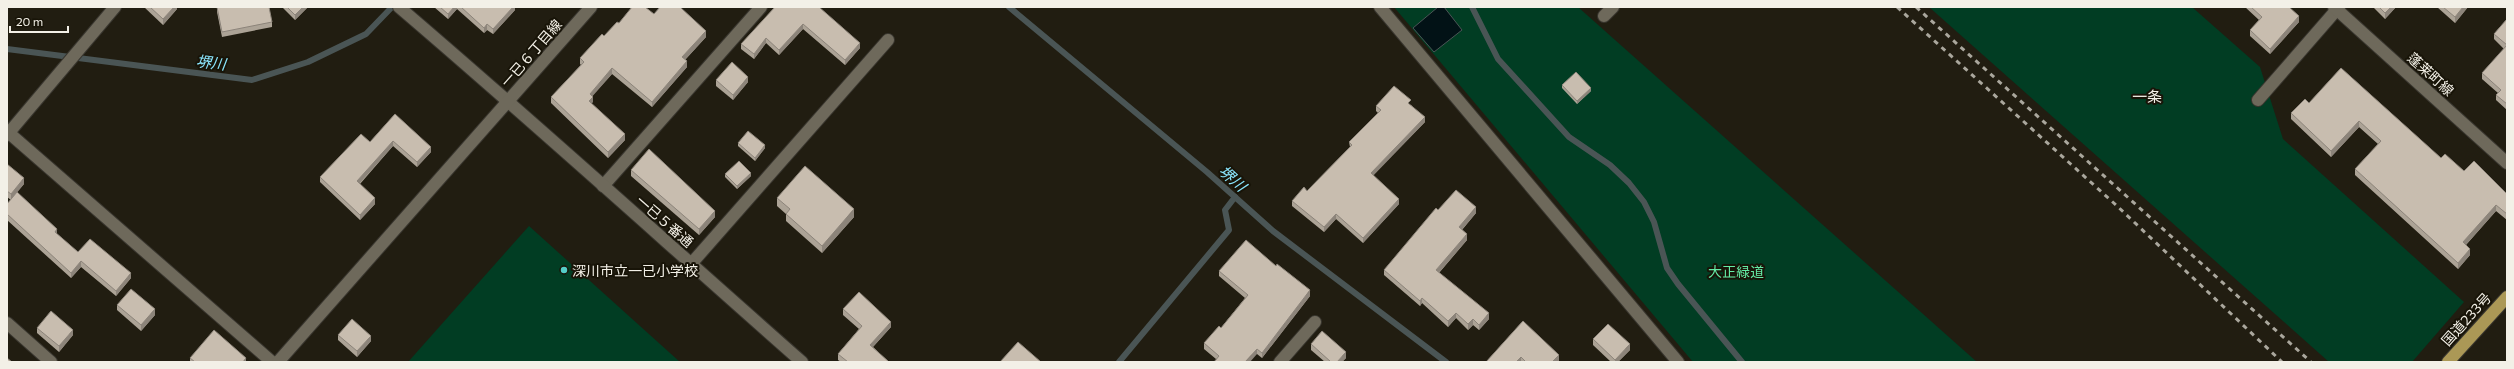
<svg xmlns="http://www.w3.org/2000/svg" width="2514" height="369" viewBox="0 0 2514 369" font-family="Commissioner,'Noto Sans JP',sans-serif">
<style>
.green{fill:#013d23}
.water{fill:#021216;stroke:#4a5555}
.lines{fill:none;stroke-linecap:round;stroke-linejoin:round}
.stream{stroke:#4a5555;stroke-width:6}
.minor-casing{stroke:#39362f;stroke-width:14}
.tertiary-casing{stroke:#39362f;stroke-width:14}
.trunk-casing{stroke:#39362f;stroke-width:14}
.minor{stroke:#6e695b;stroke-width:12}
.tertiary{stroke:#6e695b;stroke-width:12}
.trunk{stroke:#ab9856;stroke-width:12}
.rail{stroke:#aaa79d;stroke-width:3;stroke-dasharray:5 5;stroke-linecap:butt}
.wall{fill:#aca396}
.shaded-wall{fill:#8c847a}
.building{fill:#c8bdaf;stroke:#8c847a}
.poi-dot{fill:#54cdc8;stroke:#181408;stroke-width:1.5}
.labels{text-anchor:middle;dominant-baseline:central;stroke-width:4;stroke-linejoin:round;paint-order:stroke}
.street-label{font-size:14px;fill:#f3f0e7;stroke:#181408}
.poi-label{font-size:14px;fill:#f3f0e7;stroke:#181408;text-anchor:start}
.park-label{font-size:14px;fill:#64eba5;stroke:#181408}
.water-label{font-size:15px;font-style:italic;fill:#8be6fe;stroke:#181408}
.neighbourhood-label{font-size:15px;fill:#f3f0e7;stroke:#181408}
</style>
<rect width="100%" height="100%" fill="#211d11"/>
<g class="green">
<polygon points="1394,7 1578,7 1977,362 1693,362"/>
<polygon points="1929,7 2192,7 2260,67 2283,139 2464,302 2412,362 2329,362"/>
<polygon points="529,226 680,362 408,362"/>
</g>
<polygon class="water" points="1438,7 1444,7 1462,30 1434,52 1413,28"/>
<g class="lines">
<g class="stream">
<polyline points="1009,7 1207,172 1273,231 1446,362"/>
<polyline points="1472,7 1498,59 1569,137 1610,165 1629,183 1644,202 1654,222 1667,268 1678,284 1742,362"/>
<polyline points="7,49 252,80 308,62 366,34 392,7"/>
<polyline points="1119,362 1229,230 1225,210 1235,197"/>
</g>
<defs>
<g id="minor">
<polyline points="1380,7 1678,362"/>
<polyline points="2258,100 2339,7"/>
<polyline points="9,133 272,362"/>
<polyline points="7,135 115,7"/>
<polyline points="603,186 761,7"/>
<polyline points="691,264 888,40"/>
<polyline points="7,323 51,362"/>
<polyline points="1280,362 1315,322"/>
</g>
<g id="tertiary">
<path d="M399 7C535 123 668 244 802 362"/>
<polyline points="2334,7 2507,163"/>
<polyline points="1604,16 1613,7"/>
<polyline points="278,362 591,7"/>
</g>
<polyline id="trunk" points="2448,362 2507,297"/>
</defs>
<use href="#minor" class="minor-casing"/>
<use href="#tertiary" class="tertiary-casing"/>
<use href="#trunk" class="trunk-casing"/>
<use href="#minor" class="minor"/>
<use href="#tertiary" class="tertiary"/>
<use href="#trunk" class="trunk"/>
<g class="rail">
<polyline points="1897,7 2116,205 2282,362"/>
<polyline points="1916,7 2311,362"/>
</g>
</g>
<g class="wall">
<polygon points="144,7 177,7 177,9 163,25"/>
<polygon points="217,7 272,22 272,27 222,37 217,12"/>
<polygon points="282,7 308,7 295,20"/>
<polygon points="434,7 515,7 515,10 493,34 487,30 484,33 457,9 448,19"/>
<polygon points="775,7 860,48 845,65 803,29 779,55 766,43 754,59 741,49 741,44"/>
<polygon points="2245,7 2289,7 2299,22 2270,54 2250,36 2250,30 2259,20"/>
<polygon points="2373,7 2396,7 2385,19"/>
<polygon points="2437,7 2468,7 2455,23"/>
<polygon points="654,14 706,37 685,60 687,67 652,107 612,74 592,96 593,102 591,103 625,140 608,158 551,103 551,97 581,65 580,64 580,58 619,23"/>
<polygon points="2507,19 2507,110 2496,100 2496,95 2498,93 2482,79 2482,73 2504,49 2494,39 2494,34"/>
<polygon points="2341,68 2441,158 2507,194 2507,220 2496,211 2466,245 2470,255 2458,269 2355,175 2355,169 2378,144 2359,127 2331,157 2291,119 2291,113 2309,103"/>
<polygon points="716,80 748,82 733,100 716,86"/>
<polygon points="1562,85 1591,91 1577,104 1562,88"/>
<polygon points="1411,105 1425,122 1373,175 1399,204 1363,243 1336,219 1324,232 1292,206 1292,201 1307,191 1350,147 1349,142 1378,113 1376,111 1376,106"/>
<polygon points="395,114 431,152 417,167 393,146 360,184 375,204 360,220 320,182 320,177 370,142"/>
<polygon points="738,143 765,148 755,161 738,146"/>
<polygon points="7,164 24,184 17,192 57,234 78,252 131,278 116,296 81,267 71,278 7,220 7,204 11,200 7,197"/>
<polygon points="631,170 715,217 699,235 631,176"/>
<polygon points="725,174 751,176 737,189 725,177"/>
<polygon points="777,198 854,217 822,253 786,221 786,214 777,206"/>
<polygon points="1438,210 1476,213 1462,230 1467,240 1439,273 1489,319 1479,330 1473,325 1468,330 1456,318 1448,327 1422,303 1420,306 1384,275 1384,270"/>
<polygon points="1276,266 1310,296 1262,358 1257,354 1216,359 1204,349 1204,343 1221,328 1245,298 1219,276 1219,271"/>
<polygon points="117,305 155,315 141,331 117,310"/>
<polygon points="843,309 891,327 873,347 889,362 841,362 838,360 838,354 859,329 843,315"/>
<polygon points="1523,321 1559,361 1557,362 1486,362"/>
<polygon points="37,328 73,335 59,352 37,333"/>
<polygon points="338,335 371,341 357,357 338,340"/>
<polygon points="1593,339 1630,350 1618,362 1611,362 1593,345"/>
<polygon points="1311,344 1346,358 1342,362 1325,362 1311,350"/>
<polygon points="190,358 246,362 190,362"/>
</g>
<g class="shaded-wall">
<polygon points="174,7 177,7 177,9 163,25 163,19"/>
<polygon points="303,7 308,7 295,20 295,15"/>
<polygon points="454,7 457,7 457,9 448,19 448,14"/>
<polygon points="513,7 515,7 515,10 493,34 493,29"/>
<polygon points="2391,7 2396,7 2385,19 2385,13"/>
<polygon points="2463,7 2468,7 2455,23 2455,17"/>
<polygon points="2299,16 2299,22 2270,54 2270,49"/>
<polygon points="487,24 487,30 484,33 484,28"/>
<polygon points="803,24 803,29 779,55 779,50"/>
<polygon points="706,31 706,37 682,63 682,57"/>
<polygon points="766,38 766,43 754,59 754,54"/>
<polygon points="860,43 860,48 845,65 845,60"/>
<polygon points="687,61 687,67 652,107 652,102"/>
<polygon points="612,68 612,74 590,99 590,94"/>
<polygon points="748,77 748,82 733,100 733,95"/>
<polygon points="1591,88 1591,91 1577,104 1577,101"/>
<polygon points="593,97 593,102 589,106 589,101"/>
<polygon points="1425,117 1425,122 1371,178 1371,173"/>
<polygon points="2359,121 2359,127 2331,157 2331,151"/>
<polygon points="625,134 625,140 608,158 608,152"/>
<polygon points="393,141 393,146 357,186 357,181"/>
<polygon points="765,145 765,148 755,161 755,158"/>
<polygon points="431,147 431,152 417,167 417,162"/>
<polygon points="751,173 751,176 737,189 737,186"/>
<polygon points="24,178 24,184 11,200 11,194"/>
<polygon points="375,198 375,204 360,220 360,215"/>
<polygon points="1399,199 1399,204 1363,243 1363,238"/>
<polygon points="2496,205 2496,211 2463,248 2463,242"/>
<polygon points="1476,207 1476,213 1459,233 1459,227"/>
<polygon points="854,209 854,217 822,253 822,246"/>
<polygon points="715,211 715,217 699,235 699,229"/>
<polygon points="1336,214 1336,219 1324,232 1324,227"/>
<polygon points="57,229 57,234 55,232"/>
<polygon points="1467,234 1467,240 1436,276 1436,270"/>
<polygon points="2470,249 2470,255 2458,269 2458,263"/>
<polygon points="81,261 81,267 71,278 71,273"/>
<polygon points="131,273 131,278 116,296 116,291"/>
<polygon points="1310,290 1310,296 1262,358 1262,353"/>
<polygon points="1422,298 1422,303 1420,306 1420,301"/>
<polygon points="155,309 155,315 141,331 141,325"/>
<polygon points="1456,313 1456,318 1448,327 1448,321"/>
<polygon points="1489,313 1489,319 1479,330 1479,325"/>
<polygon points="1473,319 1473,325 1468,330 1468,324"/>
<polygon points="891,322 891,327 870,350 870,345"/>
<polygon points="73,330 73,335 59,352 59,346"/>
<polygon points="371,336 371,341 357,357 357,351"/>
<polygon points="1630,344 1630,350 1618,362 1615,362 1615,360"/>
<polygon points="1257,349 1257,354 1250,362 1245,362"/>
<polygon points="1346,352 1346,358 1342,362 1337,362"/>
<polygon points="1559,355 1559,361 1557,362 1552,362"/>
<polygon points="1521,357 1521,362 1516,362"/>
<polygon points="246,358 246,362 243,362"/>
</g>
<g class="building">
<polygon points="150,7 174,7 163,19"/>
<polygon points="217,7 269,7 272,22 222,32"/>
<polygon points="287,7 303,7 295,15"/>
<polygon points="440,7 454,7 448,14"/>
<polygon points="461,7 513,7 493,29 487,24 484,28"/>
<polygon points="632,7 645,7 654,14 660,7 680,7 706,31 682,57 687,61 652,102 612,68 590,94 593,97 589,101 625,134 608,152 551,97 584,62 580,58 602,34 604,36 617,22 619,23"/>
<polygon points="775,7 819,7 860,43 845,60 803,24 779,50 766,38 754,54 741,44"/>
<polygon points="2251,7 2289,7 2299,16 2270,49 2250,30 2262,17"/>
<polygon points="2379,7 2391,7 2385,13"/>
<polygon points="2443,7 2463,7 2455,17"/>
<polygon points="2507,19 2507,104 2496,95 2501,90 2482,73 2507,45 2494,34"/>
<polygon points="732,62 748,77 733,95 716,80"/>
<polygon points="2341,68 2441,158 2445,154 2464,171 2474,161 2507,194 2507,214 2496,205 2463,242 2470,249 2458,263 2355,169 2381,141 2359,121 2331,151 2291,113 2305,99 2309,103"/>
<polygon points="1576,72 1591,88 1577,101 1562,85"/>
<polygon points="1394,86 1411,100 1408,103 1425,117 1371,173 1399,199 1363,238 1336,214 1324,227 1292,201 1304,187 1307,191 1352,145 1349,142 1381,110 1376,106"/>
<polygon points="395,114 431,147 417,162 393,141 357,181 375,198 360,215 320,177 361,134 370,142"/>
<polygon points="748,131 765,145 755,158 738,143"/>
<polygon points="649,149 715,211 699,229 631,170"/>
<polygon points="739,161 751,173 737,186 725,174"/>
<polygon points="7,164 24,178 11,194 7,191"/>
<polygon points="805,166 854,209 822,246 786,214 790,209 777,198"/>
<polygon points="1456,190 1476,207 1459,227 1467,234 1436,270 1489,313 1479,325 1473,319 1468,324 1456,313 1448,321 1422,298 1420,301 1384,270 1436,208 1438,210"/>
<polygon points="17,192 57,229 55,232 78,252 90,239 131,273 116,291 81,261 71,273 7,214 7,204"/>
<polygon points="1246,240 1276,266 1277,264 1310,290 1262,353 1257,349 1245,362 1214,362 1219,356 1204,343 1219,326 1221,328 1248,295 1219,271"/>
<polygon points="131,289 155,309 141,325 117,305"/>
<polygon points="859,292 891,322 870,345 889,362 848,362 838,354 862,326 843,309"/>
<polygon points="51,311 73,330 59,346 37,328"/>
<polygon points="352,319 371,336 357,351 338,335"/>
<polygon points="1523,321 1559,355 1552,362 1526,362 1521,357 1516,362 1486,362"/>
<polygon points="1608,324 1630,344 1615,360 1593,339"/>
<polygon points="214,330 246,358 243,362 195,362 190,358"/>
<polygon points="1322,331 1346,352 1337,362 1331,362 1311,344"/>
<polygon points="1018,342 1041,362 1000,362"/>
<polygon points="7,358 12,362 7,362"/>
</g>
<circle class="poi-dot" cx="564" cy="270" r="4"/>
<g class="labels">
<g class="street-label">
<text transform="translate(531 53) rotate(-49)">一已６丁目線</text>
<text transform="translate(2431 74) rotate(42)">蓬莱町線</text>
<text transform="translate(665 221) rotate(41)">一已５番通</text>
<text transform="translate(2466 319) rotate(-48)">国道233号</text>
</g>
<g class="poi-label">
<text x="572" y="270">深川市立一已小学校</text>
</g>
<g class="park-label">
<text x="1736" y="271">大正緑道</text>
</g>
<g class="water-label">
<text transform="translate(211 62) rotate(7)">堺川</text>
<text transform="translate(1233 178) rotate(42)">堺川</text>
</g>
<g class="neighbourhood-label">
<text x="2147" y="96">一条</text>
</g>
</g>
<rect width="2514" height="369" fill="none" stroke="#f3f0e7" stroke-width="16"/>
<path d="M10 26v6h58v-6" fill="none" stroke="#f3f0e7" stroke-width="2"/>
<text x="16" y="26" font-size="12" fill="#f3f0e7" stroke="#181408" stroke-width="3" paint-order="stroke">20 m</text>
</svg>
